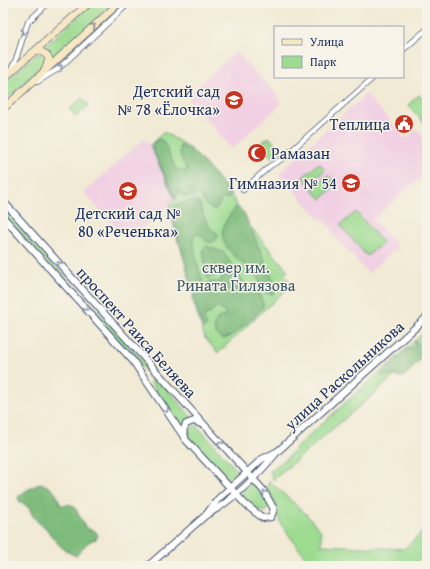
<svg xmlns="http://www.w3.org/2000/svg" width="430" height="569" viewBox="0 0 430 569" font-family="'Gentium Book Plus',serif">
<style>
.built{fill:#f1d0e3}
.green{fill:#9ddb91;stroke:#5c8578}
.forest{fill:#7ebb7b;stroke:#4c756c}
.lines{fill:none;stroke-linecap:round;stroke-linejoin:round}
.minor-casing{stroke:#3b4b70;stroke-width:6}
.tertiary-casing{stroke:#3b4b70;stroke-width:8}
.secondary-casing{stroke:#3b4b70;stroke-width:8}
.minor{stroke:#fff;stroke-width:4.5}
.tertiary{stroke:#fff;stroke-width:6}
.secondary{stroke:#f7e8c3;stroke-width:7}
.oneway{stroke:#898c90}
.oneway2{stroke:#8d97ae}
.labels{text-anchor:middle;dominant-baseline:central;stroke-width:3;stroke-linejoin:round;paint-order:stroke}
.poi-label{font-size:16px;fill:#1b2f5e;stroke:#f7f3e8;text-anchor:end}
.park-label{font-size:16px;fill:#3c5a6b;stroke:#f7f3e8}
.street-label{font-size:16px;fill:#1b2f5e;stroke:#f7f3e8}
</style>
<rect width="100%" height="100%" fill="#f7f3e8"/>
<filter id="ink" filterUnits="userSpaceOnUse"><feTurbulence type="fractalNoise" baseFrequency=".025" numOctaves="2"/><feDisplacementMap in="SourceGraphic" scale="8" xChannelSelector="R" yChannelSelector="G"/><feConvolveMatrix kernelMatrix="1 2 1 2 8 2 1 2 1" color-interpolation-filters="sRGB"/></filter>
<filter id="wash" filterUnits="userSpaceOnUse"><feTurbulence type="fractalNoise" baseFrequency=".012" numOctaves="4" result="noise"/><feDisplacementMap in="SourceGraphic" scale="16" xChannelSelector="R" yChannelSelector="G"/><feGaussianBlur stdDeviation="0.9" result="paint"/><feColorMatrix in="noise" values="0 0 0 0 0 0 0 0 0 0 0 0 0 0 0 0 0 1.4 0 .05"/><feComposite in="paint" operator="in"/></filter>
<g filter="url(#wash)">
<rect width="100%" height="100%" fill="#f1ead4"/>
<g class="built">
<polygon points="236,52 276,94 281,104 232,149 188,100 196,93 193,90"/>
<polygon points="366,94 406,139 417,129 427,139 427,172 373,219 398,247 368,273 331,232 333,230 322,219 320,220 279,173"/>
<polygon points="144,139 152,147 175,200 128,241 84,192"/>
</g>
<g class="green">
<polygon points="93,3 115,3 53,60 51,53 42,49"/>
<polygon points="41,54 45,58 44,64 3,103 3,84 35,55"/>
<polygon points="419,95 427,104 426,125 408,105"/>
<polygon points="82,98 89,105 76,117 69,110"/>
<polygon points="164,132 191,149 229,191 244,219 288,271 284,275 292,284 218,353 205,338 192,298 195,293 184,250 178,242 169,206 175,200 150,145"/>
<polygon points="269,137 281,151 272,158 260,144"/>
<polygon points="319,163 325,170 309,184 303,177"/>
<polygon points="328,175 337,185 321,199 312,189"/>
<polygon points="3,207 153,372 152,375 149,375 3,214"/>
<polygon points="356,212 383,243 367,256 340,225"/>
<polygon points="427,330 427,348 273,480 270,471 287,458 304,440"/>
<polygon points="156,376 194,420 181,430 150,381"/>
<polygon points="195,426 197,426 242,476 232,484 188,437 189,431"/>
<path d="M252 481C258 487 278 506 264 512L254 507 240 492Z"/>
<polygon points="269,481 306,514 321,531 322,545 404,549 427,528 427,552 412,566 312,566 280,523 275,502 267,489"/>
</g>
<g class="forest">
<path d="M159 139 164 142 176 170 187 171 188 170C183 163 179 156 180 146 192 145 221 183 229 193V198L222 199 216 209 213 210 206 205 200 194 192 197 182 196 179 190 177 197 175 198 152 147 155 141Z"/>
<path d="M194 200 200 204C203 215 207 228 217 233L218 237 212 242H207L200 234H197L193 237 196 261 205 288 207 287 208 282H219L222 278 217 265 215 267 214 277 207 278 203 249 206 246 223 252 245 284 260 296 263 303V307L255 316 231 336 224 339 220 338 215 332 214 326 218 318 225 316V313L219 308H215L211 313 205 315 204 320 207 326 203 329 171 212 176 205Z"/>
<path d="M237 206 244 213 277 290 274 294 265 293C261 288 260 281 256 276 242 259 212 247 226 221 229 216 233 210 237 206Z"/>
<polygon points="415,340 419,344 418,350 420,360 404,377 380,375 408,348 414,348"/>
<path d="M41 483C52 488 57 492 60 504L65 506 69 504 74 506 86 528 95 531 98 535 96 539C84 542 84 549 76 556 61 550 54 539 45 527 43 525 39 524 37 521 29 513 33 508 19 501L18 497 27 490Z"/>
</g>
</g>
<g filter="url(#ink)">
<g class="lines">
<defs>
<g id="minor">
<polyline points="403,50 427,29"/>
<polyline points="10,71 15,62 28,22 48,3"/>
<polyline points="37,82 58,69 129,3"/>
<polyline points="243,190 270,166 282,159 374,77"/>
</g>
<g id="tertiary">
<polyline points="3,201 263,490 274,509 271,517 263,518 246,505 186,440 133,361 3,217"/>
<polyline points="185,436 183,431 186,424 194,421 201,424"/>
<path d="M206 515C233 501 258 475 278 451L427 317"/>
<polyline points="148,566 206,515 218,499 262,459 276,452"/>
</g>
<g id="secondary">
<polyline points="34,52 40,51 47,55 49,59 46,67"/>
<polyline points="3,79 89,3"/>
<polyline points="3,109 119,3"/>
</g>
</defs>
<use href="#minor" class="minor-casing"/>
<use href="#tertiary" class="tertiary-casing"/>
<use href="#secondary" class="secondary-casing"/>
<use href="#minor" class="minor"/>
<use href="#tertiary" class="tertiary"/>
<use href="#secondary" class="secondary"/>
</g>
<defs><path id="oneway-chevron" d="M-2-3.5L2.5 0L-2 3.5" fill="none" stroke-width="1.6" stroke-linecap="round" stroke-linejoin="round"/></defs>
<use class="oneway" href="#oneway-chevron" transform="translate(93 26) rotate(-42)"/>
<g class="oneway2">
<use href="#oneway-chevron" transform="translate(24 32) rotate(108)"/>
<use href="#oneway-chevron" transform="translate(60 67) rotate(-40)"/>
<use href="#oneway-chevron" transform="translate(59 264) rotate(-132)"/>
<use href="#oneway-chevron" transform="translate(86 308) rotate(48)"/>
<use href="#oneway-chevron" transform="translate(166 410) rotate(57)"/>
<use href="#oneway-chevron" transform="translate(220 444) rotate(-132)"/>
<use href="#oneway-chevron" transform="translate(265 493) rotate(-128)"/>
</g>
</g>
<defs>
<symbol id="school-disc" viewBox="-11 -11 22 22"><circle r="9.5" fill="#c8321e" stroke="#f7f3e8"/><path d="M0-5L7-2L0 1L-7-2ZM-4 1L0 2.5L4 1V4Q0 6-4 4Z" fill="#fff"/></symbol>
<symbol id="civic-disc" viewBox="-11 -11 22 22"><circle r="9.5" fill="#c8321e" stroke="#f7f3e8"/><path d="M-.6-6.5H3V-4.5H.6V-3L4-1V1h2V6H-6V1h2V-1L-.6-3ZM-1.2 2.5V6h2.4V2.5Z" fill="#fff"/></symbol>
<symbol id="mosque-disc" viewBox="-11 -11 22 22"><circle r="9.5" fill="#c8321e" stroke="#f7f3e8"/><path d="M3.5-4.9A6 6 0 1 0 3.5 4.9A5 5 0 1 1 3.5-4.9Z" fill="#fff"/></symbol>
</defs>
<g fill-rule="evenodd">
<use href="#school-disc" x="223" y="89" width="22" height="22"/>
<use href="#civic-disc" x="393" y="113" width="22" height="22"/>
<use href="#mosque-disc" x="246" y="142" width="22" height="22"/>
<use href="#school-disc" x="340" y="172" width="22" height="22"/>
<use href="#school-disc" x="117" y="180" width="22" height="22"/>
</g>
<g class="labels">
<g class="poi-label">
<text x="220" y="91">Детский сад<tspan x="220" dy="18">№ 78 «Ёлочка»</tspan></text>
<text x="390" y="124">Теплица</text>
<text x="271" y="153" text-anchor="start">Рамазан</text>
<text x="337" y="183">Гимназия № 54</text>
<text x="128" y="213" text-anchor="middle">Детский сад №<tspan x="128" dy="18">80 «Реченька»</tspan></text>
</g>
<g class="park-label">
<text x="236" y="267">сквер им.<tspan x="236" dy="18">Рината Гилязова</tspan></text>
</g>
<g class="street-label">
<text transform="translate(137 332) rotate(48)">проспект Раиса Беляева</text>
<text transform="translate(344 375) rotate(-42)">улица Раскольникова</text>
</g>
</g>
<rect width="430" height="569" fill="none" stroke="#f7f3e8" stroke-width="16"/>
<rect x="274" y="26" width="130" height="52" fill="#f7f3e8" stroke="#9fa5b1"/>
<rect x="282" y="39" width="20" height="6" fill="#f7e8c3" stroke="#9fa5b1"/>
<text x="310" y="46" font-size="12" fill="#1b2f5e">Улица</text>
<rect x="282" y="56" width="20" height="12" fill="#9ddb91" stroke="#9fa5b1"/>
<text x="310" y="66" font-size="12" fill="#1b2f5e">Парк</text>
</svg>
